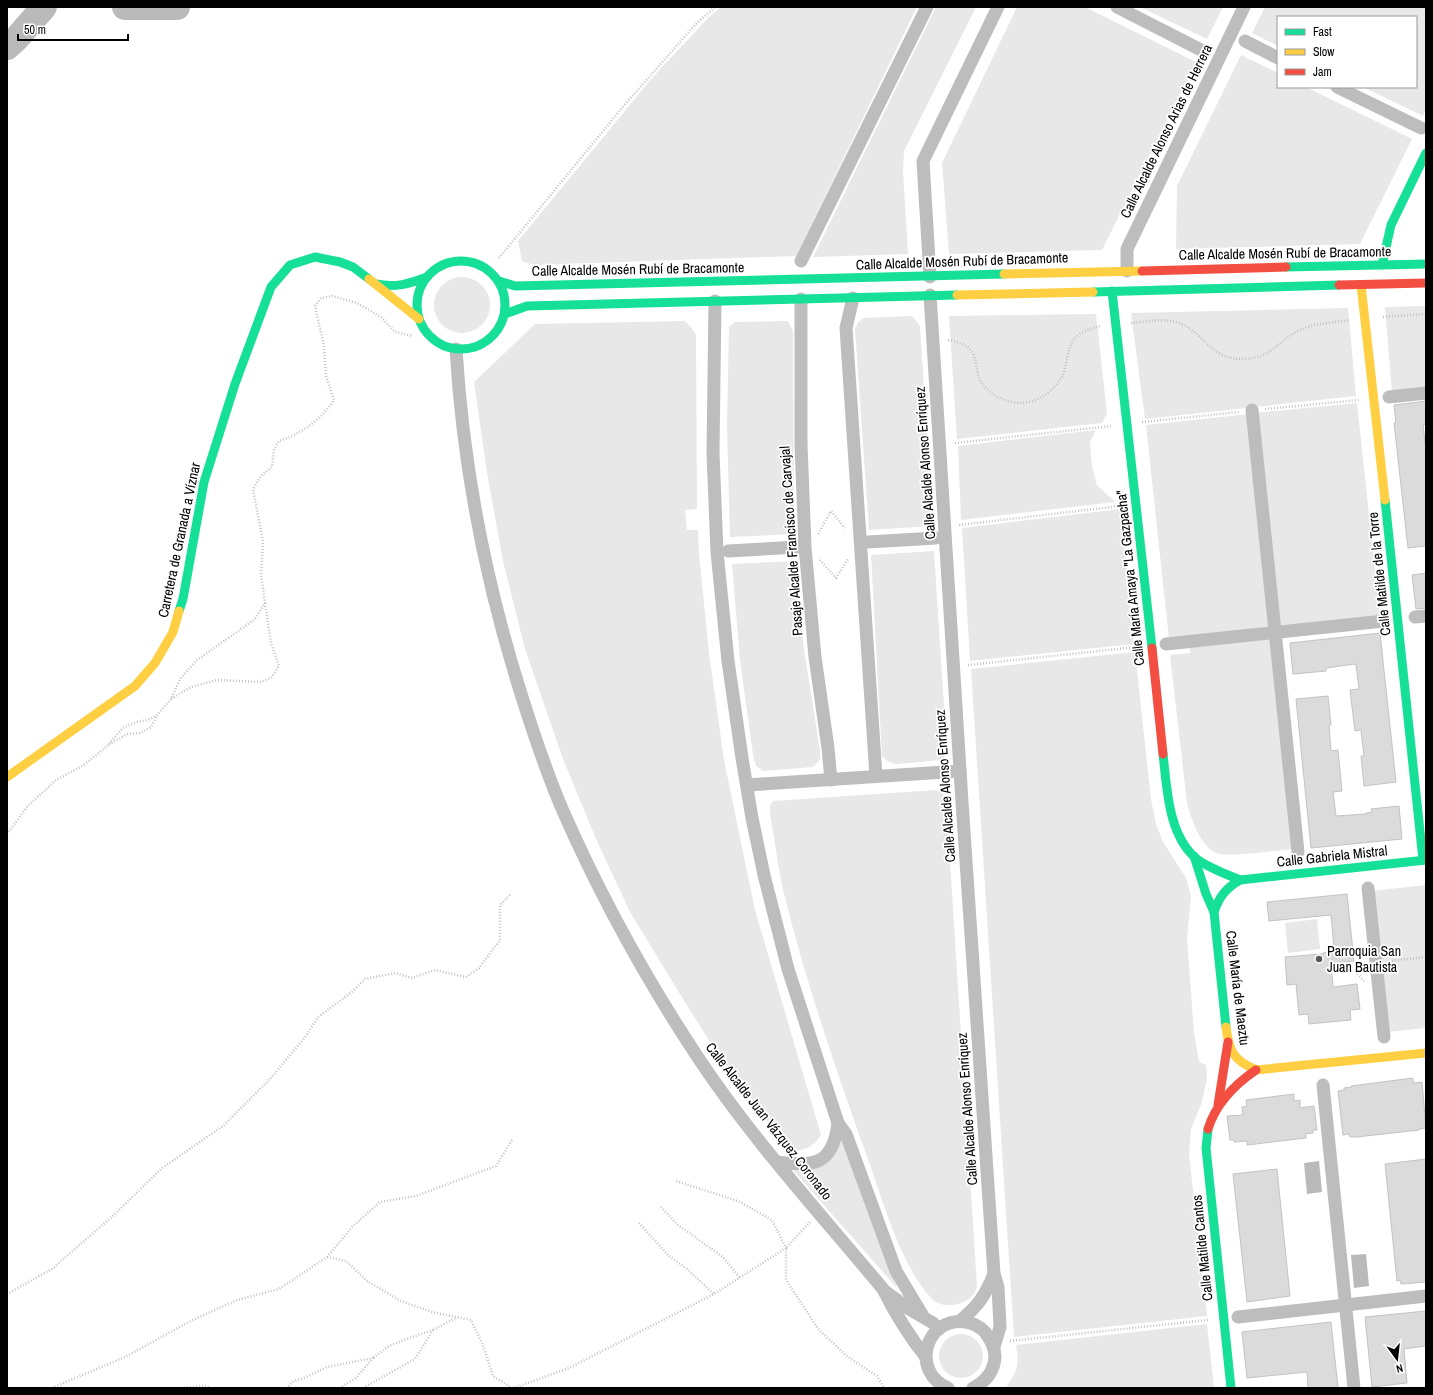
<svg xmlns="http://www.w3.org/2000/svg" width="1433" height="1395" viewBox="0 0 1433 1395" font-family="'Archivo Narrow',sans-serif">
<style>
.green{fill:#e8e8e8}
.water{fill:#bababa}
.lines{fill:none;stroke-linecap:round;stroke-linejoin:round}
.river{stroke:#bababa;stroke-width:26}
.building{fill:#dbdbdb;stroke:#c3c3c3}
.path{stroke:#c2c2c2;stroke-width:2.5;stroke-dasharray:1 2;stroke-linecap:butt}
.street{stroke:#bdbdbd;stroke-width:13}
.fast{stroke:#16e098;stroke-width:9}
.slow{stroke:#ffcf43;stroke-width:9}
.jam{stroke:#f24e42;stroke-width:9}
.poi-dot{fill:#595959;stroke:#fff;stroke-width:1.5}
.labels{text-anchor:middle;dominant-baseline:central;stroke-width:3.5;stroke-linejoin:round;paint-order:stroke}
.street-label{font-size:14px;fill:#000;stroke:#fff}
.poi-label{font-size:14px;fill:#000;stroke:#fff;text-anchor:start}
</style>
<rect width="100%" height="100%" fill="#fff"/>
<g class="green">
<polygon points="721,7 917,7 796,256 534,265 522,261 518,241 652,78 709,17"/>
<polygon points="936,7 976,7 904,151 903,171 908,254 813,257"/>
<polygon points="1017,7 1085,7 1196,62 1102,250 949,254 942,163"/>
<polygon points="1140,7 1223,7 1207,39"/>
<polygon points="1265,7 1426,7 1426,109 1423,116 1363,87 1416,87 1416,17 1278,17 1278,46 1252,33"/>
<polygon points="1241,55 1278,73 1278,87 1306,87 1412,139 1360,244 1176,249 1177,186"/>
<circle cx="462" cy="305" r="28"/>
<polygon points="1426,306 1426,389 1392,393 1385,307"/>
<polygon points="1348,308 1356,396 1145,419 1131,313"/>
<polygon points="1096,314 1107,413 1102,423 957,439 949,316"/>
<polygon points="912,316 920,326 933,526 869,530 855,329 858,322 864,318"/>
<path d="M685 321 691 327 696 335 697 509 685 510 687 530H698L699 554 709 653 724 760 755 910 821 1135C814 1146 807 1149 795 1151L786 1145 727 1069 683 999 630 912 596 839 563 759 525 649 503 561 487 473 474 382 535 324Z"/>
<polygon points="788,321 793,331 794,534 730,537 727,426 729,327 735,322"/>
<polygon points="1357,403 1380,617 1278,628 1255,413"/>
<polygon points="1249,414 1269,629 1169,639 1146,425"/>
<polygon points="1096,430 1090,442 1092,466 1097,485 1115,502 961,520 958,446"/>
<polygon points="1120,509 1134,644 970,661 962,528"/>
<polygon points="934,551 947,753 943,759 932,761 896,764 887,761 882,756 871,555"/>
<polygon points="795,561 804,650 820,750 820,760 813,767 763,771 756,766 753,755 740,660 732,564"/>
<path d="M1272 636 1294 849C1278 850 1228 858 1216 853 1200 845 1191 819 1187 803L1170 655 1190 653 1189 644Z"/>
<polygon points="1135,652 1151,799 1156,824 1163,842 1186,878 1191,896 1187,938 1194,1033 1199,1062 1206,1065 1207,1078 1202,1102 1191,1129 1189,1154 1207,1316 1014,1337 971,669"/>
<path d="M936 790 943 794 946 798 977 1287C976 1289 975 1293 973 1295 964 1306 942 1309 932 1299 901 1266 885 1207 870 1165 838 1076 807 986 784 894 778 868 775 841 770 814V805L773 801Z"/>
<polygon points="1426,885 1426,1028 1388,1032 1372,891"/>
<polygon points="1317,919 1320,949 1288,953 1285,923"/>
<polygon points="842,1135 897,1288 794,1171 812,1169"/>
<path d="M1207 1324 1214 1388H1006C1017 1371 1020 1365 1016 1345Z"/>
<circle cx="961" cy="1356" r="22"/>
</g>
<g class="water">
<polygon points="1319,1161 1322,1192 1307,1194 1304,1163"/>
<polygon points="1366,1254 1369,1286 1354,1288 1351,1255"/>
</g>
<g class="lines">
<g class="river">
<polyline points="125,7 177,7"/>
<polyline points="7,47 17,38 44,7"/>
</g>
</g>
<g class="building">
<polygon points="1426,401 1426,424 1423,425 1426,451 1426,546 1408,548 1394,423 1396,423 1394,405"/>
<polygon points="1426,573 1426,608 1416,609 1412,575"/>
<polygon points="1380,633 1396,782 1364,786 1361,756 1364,756 1361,730 1355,731 1350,690 1359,689 1356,665 1355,665 1355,664 1326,668 1326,671 1293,674 1290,643"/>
<polygon points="1328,696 1331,725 1329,725 1331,751 1338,750 1342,791 1333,792 1336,816 1366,814 1366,813 1372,812 1371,809 1399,806 1402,839 1311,848 1296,699"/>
<polygon points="1347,894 1354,961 1331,963 1333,987 1357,984 1360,1009 1350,1010 1351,1020 1309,1024 1308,1014 1299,1015 1296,984 1287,985 1285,957 1321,954 1334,949 1331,915 1269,921 1267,902"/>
<polygon points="1413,1078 1413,1083 1422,1082 1426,1128 1419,1129 1419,1130 1357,1137 1350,1137 1349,1134 1343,1135 1338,1091 1344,1090 1344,1088 1352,1087 1351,1086"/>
<polygon points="1294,1094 1294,1101 1300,1100 1300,1108 1314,1106 1317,1130 1313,1130 1313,1133 1306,1134 1306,1138 1247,1145 1247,1141 1234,1142 1234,1140 1230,1140 1227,1116 1243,1115 1242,1107 1247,1106 1246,1100"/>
<polygon points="1426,1159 1426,1282 1401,1284 1400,1280 1397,1281 1385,1164"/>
<polygon points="1277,1169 1290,1296 1247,1302 1233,1174"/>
<polygon points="1426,1311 1426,1346 1404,1349 1407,1383 1372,1387 1365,1317"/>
<polygon points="1331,1322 1338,1388 1308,1388 1307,1372 1247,1378 1242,1332"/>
</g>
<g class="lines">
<g class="path">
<polyline points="499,258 626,103 696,24 715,7"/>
<polyline points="1383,317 1426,314"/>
<path d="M1131 323C1145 322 1162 318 1176 322 1204 330 1208 360 1244 359 1270 358 1275 345 1294 333 1311 323 1331 323 1350 320"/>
<path d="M948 340C957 342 966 343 972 352 977 359 976 370 979 378 982 385 989 392 996 396 1018 408 1040 404 1056 385 1058 382 1060 380 1062 377 1069 362 1065 341 1083 332 1088 329 1095 328 1100 326"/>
<polyline points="1265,409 1359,400"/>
<polyline points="1142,422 1240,412"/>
<polyline points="955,443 1112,426"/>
<polyline points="959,525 1120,506"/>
<polyline points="818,534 831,511 845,528"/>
<polyline points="820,560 836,578 848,559"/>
<path d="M265 603 271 643 279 666 271 678 260 682 217 680 191 687 171 699 180 679 197 660 254 620 265 603 261 574 263 542 253 489 261 476 272 467 274 449 279 441C301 434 322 419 334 400L326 376 324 346 315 306 321 298 332 296 357 303 381 317 395 332 412 336"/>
<polyline points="968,665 1136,647"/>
<polyline points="109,745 127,734 141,733 151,727 157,716"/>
<polyline points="7,834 27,807 56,780 84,765 106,747 123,728 136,722 148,720 157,715 171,699"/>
<polyline points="1389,961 1426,957"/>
<polyline points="1362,963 1357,973 1364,981"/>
<polyline points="661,1207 678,1225 723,1257 740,1278"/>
<polyline points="810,1222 786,1248 786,1280 819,1330 848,1357 877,1376 884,1388"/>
<polyline points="639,1223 669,1256 687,1269 714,1294"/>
<polyline points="327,1257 346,1261 367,1281 401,1301 432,1312 471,1320 483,1345 493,1376 512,1388"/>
<polyline points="7,1294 52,1269 115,1214 162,1168 223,1126 271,1078 306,1036 318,1017 352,992 365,979 395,973 412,978 435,970 466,977 479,968 500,940 500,905 511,894"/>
<polyline points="433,1330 456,1318"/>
<polyline points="1010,1341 1208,1320"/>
<polyline points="52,1388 125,1357 191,1321 237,1300 279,1289 327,1257 352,1227 380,1202 416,1196 496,1166 512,1140"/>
<polyline points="181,1388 206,1386 210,1388"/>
<polyline points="286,1388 294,1381 304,1378 327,1367 373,1358 356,1378 340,1388"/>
<polyline points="363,1388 415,1359 433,1330 409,1338 389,1346 373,1358"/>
<polyline points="514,1388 569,1368 714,1294 786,1248 772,1220 738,1201 676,1181"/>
</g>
<g class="street">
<polyline points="1117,7 1205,52"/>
<polyline points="1245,41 1278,58"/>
<polyline points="1337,87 1421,128"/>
<polyline points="801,261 927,7"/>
<polyline points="1127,271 1127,249 1244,7"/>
<polyline points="930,277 923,161 998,7"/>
<polyline points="930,295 962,802 994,1274 998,1287 1000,1327 994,1347"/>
<polyline points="853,298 846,328 876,776"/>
<polyline points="801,299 801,444 805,547 815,657 828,748 831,780"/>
<polyline points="715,301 713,453 717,552 728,661 742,758 752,818 764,875 788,969 838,1123 846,1134 896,1271 923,1316"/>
<path d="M456 349C463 467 486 584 522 697 534 735 547 774 563 811 600 895 645 977 695 1053 750 1137 819 1212 883 1289 894 1311 910 1337 925 1356"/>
<polyline points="1389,397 1426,393"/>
<polyline points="1252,410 1298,852"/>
<polyline points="868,542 936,538"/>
<polyline points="728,551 798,547"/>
<polyline points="1415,617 1426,616"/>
<polyline points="1166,644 1384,621"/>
<polyline points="747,785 960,771"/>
<polyline points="1368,888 1384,1037"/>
<polyline points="1323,1085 1354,1388"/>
<path d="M777 1162C814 1167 833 1165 838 1123"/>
<polyline points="886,1292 909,1309 933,1323 939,1329"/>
<polyline points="1238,1317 1426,1296"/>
<path d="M960 1321C978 1306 985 1296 994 1274"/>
<path d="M948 1388C910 1372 925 1316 966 1322 973 1323 980 1327 985 1332 991 1340 995 1347 995 1357 994 1372 985 1382 973 1388"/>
</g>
<g class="fast">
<circle cx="461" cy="305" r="44"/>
<polyline points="1382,265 1391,225 1426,153"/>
<polyline points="1286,267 1426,264"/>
<polyline points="499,281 515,286 1004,274"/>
<path d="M376 284C395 288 409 284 427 277"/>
<polyline points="1112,291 1152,648"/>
<polyline points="1093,292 1339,285"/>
<polyline points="505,314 527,306 957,295"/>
<polyline points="1385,500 1423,860"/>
<polyline points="179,611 183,599 204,482 235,384 271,287 290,265 315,257 340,262 353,267 369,279"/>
<path d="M1163 754C1167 788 1168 837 1198 860 1211 869 1226 874 1240 880"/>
<polyline points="1194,856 1206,894 1214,912"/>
<path d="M1226 1027 1214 912C1219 897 1226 888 1240 880L1426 860"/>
<polyline points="1208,1129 1206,1148 1231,1388"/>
</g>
<g class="slow">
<polyline points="1004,274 1142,271"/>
<polyline points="369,279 419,319"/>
<polyline points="1361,285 1385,500"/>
<polyline points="957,295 1093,292"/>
<polyline points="7,777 135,686 155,663 173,632 179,611"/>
<path d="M1226 1027C1229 1051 1233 1060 1256 1070L1426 1053"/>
</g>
<g class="jam">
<polyline points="1142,271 1286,267"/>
<polyline points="1339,285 1426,283"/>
<polyline points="1152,648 1163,754"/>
<polyline points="1218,1105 1228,1042"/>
<path d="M1208 1129C1216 1103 1234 1085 1256 1070"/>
</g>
</g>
<circle class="poi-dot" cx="1319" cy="959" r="4"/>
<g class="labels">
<g class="street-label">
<text transform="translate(1166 131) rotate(-64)">Calle Alcalde Alonso Arias de Herrera</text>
<text transform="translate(1285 253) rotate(-1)">Calle Alcalde Mosén Rubí de Bracamonte</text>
<text transform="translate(962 261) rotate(-2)">Calle Alcalde Mosén Rubí de Bracamonte</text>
<text transform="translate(638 269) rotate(-1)">Calle Alcalde Mosén Rubí de Bracamonte</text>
<text transform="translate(925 463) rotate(-94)">Calle Alcalde Alonso Enríquez</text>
<text transform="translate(179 540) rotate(-78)">Carretera de Granada a Víznar</text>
<text transform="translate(791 541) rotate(-94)">Pasaje Alcalde Francisco de Carvajal</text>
<text transform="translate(1379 574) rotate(-96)">Calle Matilde de la Torre</text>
<text transform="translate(1130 578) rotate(-96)">Calle María Amaya "La Gazpacha"</text>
<text transform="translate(945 786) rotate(-94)">Calle Alcalde Alonso Enríquez</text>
<text transform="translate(1332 856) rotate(-6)">Calle Gabriela Mistral</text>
<text transform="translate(1238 988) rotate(83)">Calle María de Maeztu</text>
<text transform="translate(967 1109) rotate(-94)">Calle Alcalde Alonso Enríquez</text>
<text transform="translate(769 1121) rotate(52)">Calle Alcalde Juan Vázquez Coronado</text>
<text transform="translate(1202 1248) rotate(-96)">Calle Matilde Cantos</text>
</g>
<g class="poi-label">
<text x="1327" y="951">Parroquia San<tspan x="1327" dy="16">Juan Bautista</tspan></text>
</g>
</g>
<rect width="1433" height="1395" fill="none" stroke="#000000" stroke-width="16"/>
<rect x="1277" y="16" width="140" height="72" fill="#ffffff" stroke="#999999"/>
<rect x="1285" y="29" width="20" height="6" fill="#16e098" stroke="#999999"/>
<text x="1313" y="36" font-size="12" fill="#000000">Fast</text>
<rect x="1285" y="49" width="20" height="6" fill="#ffcf43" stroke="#999999"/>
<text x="1313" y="56" font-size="12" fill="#000000">Slow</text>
<rect x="1285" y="69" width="20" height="6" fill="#f24e42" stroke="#999999"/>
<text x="1313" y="76" font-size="12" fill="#000000">Jam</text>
<g transform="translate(1397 1359) rotate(165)" stroke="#ffffff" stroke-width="3" paint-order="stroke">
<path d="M0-3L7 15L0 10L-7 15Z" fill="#000000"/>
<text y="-6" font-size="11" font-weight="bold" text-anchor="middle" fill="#000000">N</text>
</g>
<path d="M18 34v6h110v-6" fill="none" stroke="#000000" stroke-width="2"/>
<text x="24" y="34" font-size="12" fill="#000000" stroke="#ffffff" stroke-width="3" paint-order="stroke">50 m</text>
</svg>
